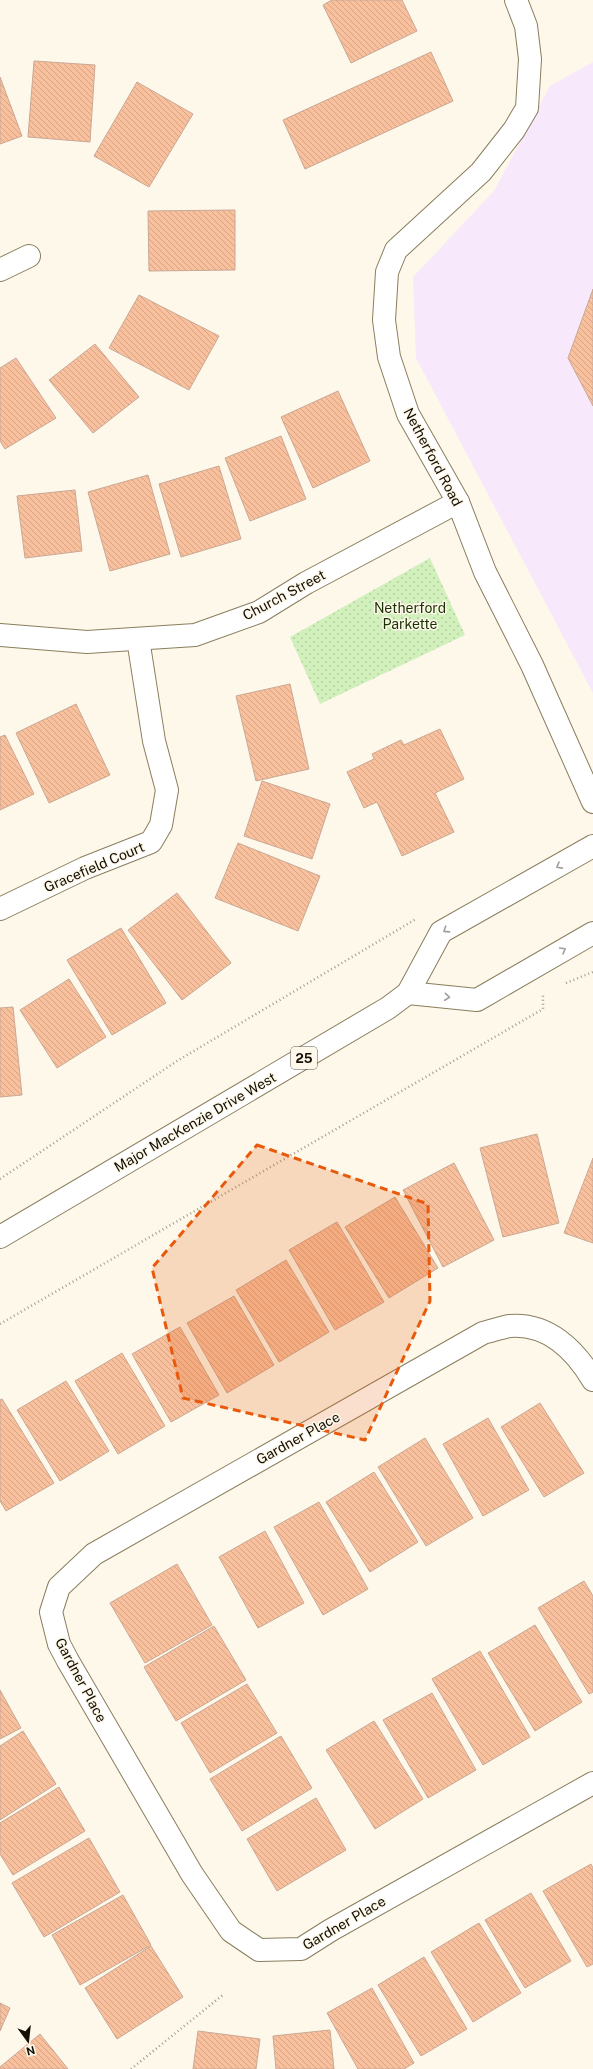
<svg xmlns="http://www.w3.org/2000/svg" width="593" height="2069" viewBox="0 0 593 2069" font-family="'Public Sans',sans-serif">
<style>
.commercial{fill:#f7e8fc}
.park{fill:url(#park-dots)}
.building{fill:url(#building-back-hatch);stroke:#caa894}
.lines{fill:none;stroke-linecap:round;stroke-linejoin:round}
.street-casing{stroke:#897e5d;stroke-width:24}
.primary-casing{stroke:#897e5d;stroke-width:24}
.path{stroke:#a29d91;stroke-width:2.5;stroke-dasharray:1 3;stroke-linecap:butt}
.street{stroke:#fff;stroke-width:22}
.primary{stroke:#fff;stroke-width:22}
.oneway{stroke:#a19f9b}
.marked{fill:#e8590c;fill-opacity:0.2;stroke:#e8590c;stroke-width:3;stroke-dasharray:8 5;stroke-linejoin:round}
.labels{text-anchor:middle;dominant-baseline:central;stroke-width:3;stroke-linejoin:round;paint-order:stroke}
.shield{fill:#fdf8ea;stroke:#595449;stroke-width:1}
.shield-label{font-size:13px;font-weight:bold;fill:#130e04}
.street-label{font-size:14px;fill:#130e04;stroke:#fdf8ea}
.park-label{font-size:14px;fill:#193101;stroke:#fdf8ea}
</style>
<defs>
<pattern id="park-dots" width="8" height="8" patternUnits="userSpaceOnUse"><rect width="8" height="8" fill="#d1f0bc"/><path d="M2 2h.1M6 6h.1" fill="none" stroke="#b3cda0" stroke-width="1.8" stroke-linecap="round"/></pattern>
<pattern id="building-back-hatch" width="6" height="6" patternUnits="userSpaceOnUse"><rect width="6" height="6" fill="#f9c09e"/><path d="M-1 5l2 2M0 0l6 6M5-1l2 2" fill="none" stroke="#d5a486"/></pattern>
</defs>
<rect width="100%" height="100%" fill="#fdf8ea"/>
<polygon class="commercial" points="593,62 593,693 416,358 413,277 494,191 550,86"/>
<polygon class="park" points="430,558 465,635 320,704 290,637"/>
<g class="building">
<polygon points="332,0 402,0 417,31 351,63 323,5"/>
<polygon points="431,52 453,101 305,169 283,120"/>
<polygon points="34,61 95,65 90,142 28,137"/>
<polygon points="0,77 22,136 0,144"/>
<polygon points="137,82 193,114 149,187 94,156"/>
<polygon points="235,210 235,270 149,271 148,211"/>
<polygon points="593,289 593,406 568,358"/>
<polygon points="139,295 219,336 189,390 109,348"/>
<polygon points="95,344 139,397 93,433 49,380"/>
<polygon points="16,358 56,418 5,449 0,441 0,368"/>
<polygon points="338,391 370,461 313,488 281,417"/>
<polygon points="281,436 306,499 250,521 225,458"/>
<polygon points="219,466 241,539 181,557 159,484"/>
<polygon points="148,475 170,554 110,571 88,492"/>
<polygon points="75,490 82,551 25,558 17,496"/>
<polygon points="290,684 309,769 256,781 236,696"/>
<polygon points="76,704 110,775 49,803 16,733"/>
<polygon points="440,729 464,779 435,793 454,832 402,856 377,802 364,808 347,772 374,759 372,754 401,740 404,745"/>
<polygon points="5,735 34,794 0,810 0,737"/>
<polygon points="262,781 330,804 312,859 244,836"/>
<polygon points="238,843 320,876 298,931 215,898"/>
<polygon points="177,893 231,963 182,1000 128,930"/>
<polygon points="121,928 166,1003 112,1035 67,960"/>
<polygon points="69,979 106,1037 57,1068 20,1010"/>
<polygon points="13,1007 22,1095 0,1097 0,1008"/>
<polygon points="537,1134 559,1223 503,1237 480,1148"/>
<polygon points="593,1158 593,1243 564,1233"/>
<polygon points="454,1163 494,1240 443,1267 403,1190"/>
<polygon points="395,1197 438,1268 389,1298 345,1227"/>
<polygon points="337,1222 384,1302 335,1330 289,1250"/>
<polygon points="286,1260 329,1332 279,1362 236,1290"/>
<polygon points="234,1296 274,1365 227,1393 187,1323"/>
<polygon points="180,1327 219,1395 171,1422 132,1354"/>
<polygon points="122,1353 165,1426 118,1454 75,1381"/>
<polygon points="66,1381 109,1451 60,1481 17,1410"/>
<polygon points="2,1399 54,1483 6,1511 0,1501 0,1400"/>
<polygon points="540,1403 584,1473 544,1497 501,1427"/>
<polygon points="488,1418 529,1490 483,1516 443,1444"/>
<polygon points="425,1438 473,1518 426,1546 378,1467"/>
<polygon points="374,1472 418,1542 370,1572 326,1502"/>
<polygon points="319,1502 368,1589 323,1615 274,1527"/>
<polygon points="265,1531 304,1603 258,1628 219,1557"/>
<polygon points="177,1564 212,1625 145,1663 110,1603"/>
<polygon points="584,1581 593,1596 593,1692 589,1694 538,1608"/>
<polygon points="535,1625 582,1702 535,1731 488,1653"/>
<polygon points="214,1626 246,1680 176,1721 144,1667"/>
<polygon points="480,1651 530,1737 483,1765 432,1679"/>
<polygon points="247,1684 277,1733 210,1773 181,1723"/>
<polygon points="0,1690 21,1728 0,1739"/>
<polygon points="432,1693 476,1770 428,1798 383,1720"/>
<polygon points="374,1721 423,1799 375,1829 326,1750"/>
<polygon points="23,1731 56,1784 0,1820 0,1746"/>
<polygon points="281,1736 312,1788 242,1831 210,1779"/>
<polygon points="59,1787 85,1831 13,1875 0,1854 0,1823"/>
<polygon points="316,1798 346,1850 277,1891 247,1839"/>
<polygon points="89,1838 120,1892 44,1937 12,1883"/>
<polygon points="591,1864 593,1868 593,1964 587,1967 543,1891"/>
<polygon points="531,1893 571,1961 525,1988 485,1920"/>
<polygon points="123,1895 151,1945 80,1985 52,1935"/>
<polygon points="479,1923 521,1993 473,2022 431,1952"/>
<polygon points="151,1946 183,1997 117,2039 85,1988"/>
<polygon points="424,1957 467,2029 421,2056 378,1985"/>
<polygon points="372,1988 414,2063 404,2069 358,2069 327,2013"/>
<polygon points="0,2003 10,2008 0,2031"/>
<polygon points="330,2030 334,2069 276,2069 273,2036"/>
<polygon points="198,2031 260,2039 256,2069 193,2069"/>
<polygon points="40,2034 68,2069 0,2069 0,2067"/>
</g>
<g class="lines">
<defs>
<g id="street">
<polyline points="516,0 526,26 530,59 527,108 514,130 481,172 396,250 387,272 384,320 389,357 408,414 458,502 485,572 532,665 593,802"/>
<polyline points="0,270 29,256"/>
<polyline points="0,635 87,642 195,635 259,612 306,583 458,502"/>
<polyline points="0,909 85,868 151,842 161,825 167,790 154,741 138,639"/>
<path d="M593 1380C575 1350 548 1323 510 1326 502 1327 492 1331 483 1333L94 1554 59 1587 51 1612 59 1644 68 1661 192 1874 231 1931 259 1950 301 1949 331 1930 593 1783"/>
</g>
<g id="primary">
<polyline points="408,993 477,1000 593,933"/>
<polyline points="0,1237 388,1008 408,993 441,932 593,846"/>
</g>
</defs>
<use href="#street" class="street-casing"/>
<use href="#primary" class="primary-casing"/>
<g class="path">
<polyline points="566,983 593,972"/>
<polyline points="0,1179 177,1061 416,919"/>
<polyline points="0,1324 543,1009 543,994"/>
<polyline points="131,2069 224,1994"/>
</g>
<use href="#street" class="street"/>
<use href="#primary" class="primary"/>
</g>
<defs><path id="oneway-chevron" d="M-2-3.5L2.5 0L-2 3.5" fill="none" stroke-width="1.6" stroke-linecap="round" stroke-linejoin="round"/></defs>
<g class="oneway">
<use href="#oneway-chevron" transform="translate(559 866) rotate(151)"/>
<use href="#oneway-chevron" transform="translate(446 930) rotate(147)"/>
<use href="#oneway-chevron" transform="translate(563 950) rotate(-30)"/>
<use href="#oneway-chevron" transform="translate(447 997) rotate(6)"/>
</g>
<path class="marked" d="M257 1145 428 1204 430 1301 365 1440 183 1398 152 1268Z"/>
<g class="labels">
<rect class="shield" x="291" y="1047" width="26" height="22" rx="3"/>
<g class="shield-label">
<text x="304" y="1058">25</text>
</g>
<g class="street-label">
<text transform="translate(433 457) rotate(62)">Netherford Road</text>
<text transform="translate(284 595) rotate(-28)">Church Street</text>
<text transform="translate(94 867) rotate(-23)">Gracefield Court</text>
<text transform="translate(195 1122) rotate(-30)">Major MacKenzie Drive West</text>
<text transform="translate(298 1438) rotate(-29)">Gardner Place</text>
<text transform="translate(81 1680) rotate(62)">Gardner Place</text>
<text transform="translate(344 1923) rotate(-30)">Gardner Place</text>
</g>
<g class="park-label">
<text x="410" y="608">Netherford<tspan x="410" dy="16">Parkette</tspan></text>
</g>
</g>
<g transform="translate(28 2041) rotate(165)" stroke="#fdf8ea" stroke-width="3" paint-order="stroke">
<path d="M0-3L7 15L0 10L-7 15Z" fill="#130e04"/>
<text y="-6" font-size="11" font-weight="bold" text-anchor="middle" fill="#130e04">N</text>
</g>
</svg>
